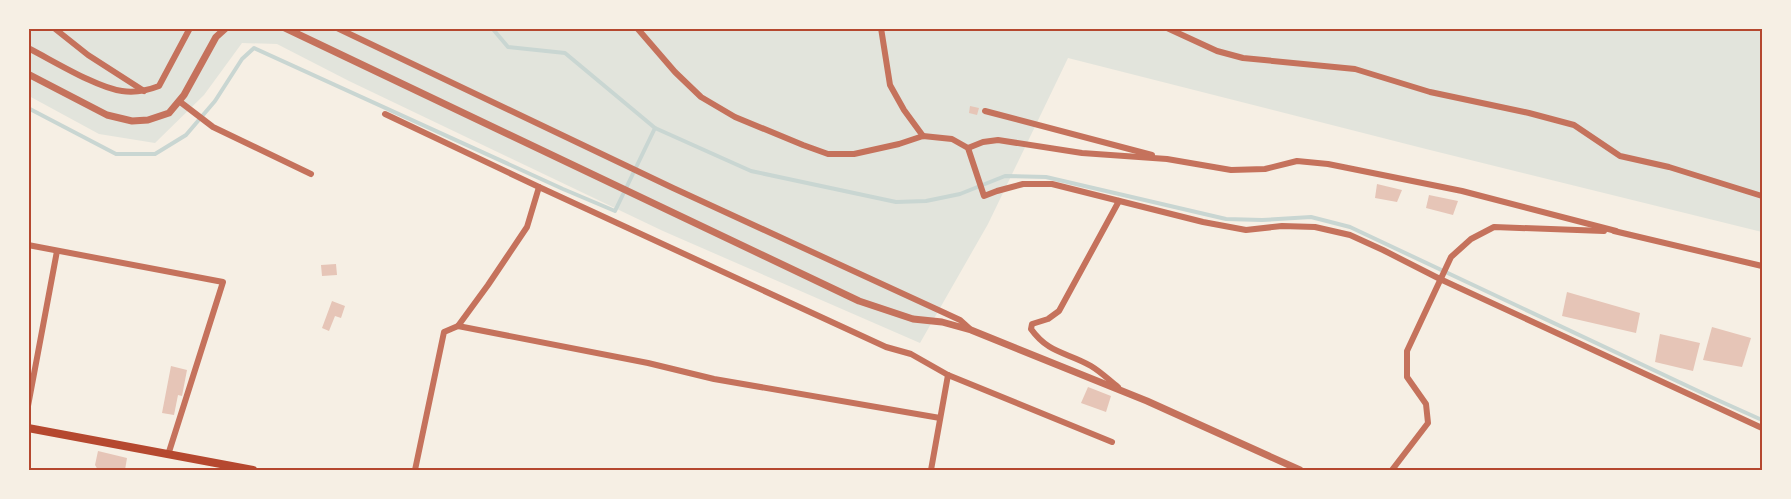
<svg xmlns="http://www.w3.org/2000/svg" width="1791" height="499" viewBox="0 0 1791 499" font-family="'PT Sans',sans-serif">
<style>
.green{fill:#e2e4dc}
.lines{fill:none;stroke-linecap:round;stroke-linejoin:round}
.stream{stroke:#c9d6d2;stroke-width:4}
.building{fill:#e6c5b7}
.minor{stroke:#c5725c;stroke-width:6}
.tertiary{stroke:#c5725c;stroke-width:7}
.secondary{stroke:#b5482f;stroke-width:8}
.neatline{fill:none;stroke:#b5482f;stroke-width:2}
</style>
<rect width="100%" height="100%" fill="#f6efe4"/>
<polygon class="green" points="28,29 1762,29 1762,232 1426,149 1068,58 988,224 920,343 663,231 349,81 277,44 242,43 204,95 155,143 99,134 29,96"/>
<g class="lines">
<g class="stream">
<polyline points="492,28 508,47 565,53 655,128 751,171 896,202 926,201 960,194 1005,176 1046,177 1226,219 1262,220 1311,217 1350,227 1713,398 1762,420"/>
<polyline points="28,108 116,154 155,154 186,135 215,101 242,59 254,48 563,189 615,211 655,128"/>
</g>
</g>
<g class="building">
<polygon points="970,106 979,108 977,115 969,113"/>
<polygon points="1377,184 1402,190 1397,202 1375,198"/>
<polygon points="1429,195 1458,201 1453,215 1426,208"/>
<polygon points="336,264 337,275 322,276 321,265"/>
<polygon points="1567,292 1640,313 1636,333 1562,316"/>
<polygon points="332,301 345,306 341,318 335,316 329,331 322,328"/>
<polygon points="1712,327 1751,338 1742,367 1703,360"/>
<polygon points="1660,334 1700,343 1693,371 1655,362"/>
<polygon points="171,366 187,370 182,396 178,395 174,415 162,413"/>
<polygon points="1088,387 1111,396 1106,412 1081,403"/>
<polygon points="98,451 127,458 125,470 98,470 95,465"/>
</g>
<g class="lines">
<g class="minor">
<polyline points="54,28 88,55 144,91"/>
<polyline points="337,28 673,188 934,308 960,320 970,329"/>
<polyline points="637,28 675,72 701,97 735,117 803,145 828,154 854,154 899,144 923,136 952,139 968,148 984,196 997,191 1023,184 1052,184 1203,222 1246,230 1282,226 1315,227 1350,235 1383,250 1440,279 1762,428"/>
<polyline points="881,28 890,85 904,110 923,136"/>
<polyline points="1167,28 1217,51 1243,58 1355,69 1430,92 1529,113 1574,125 1620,156 1669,167 1762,196"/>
<path d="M28 48C52 60 97 88 122 91 135 93 146 91 159 86L190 28"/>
<polyline points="179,101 213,127 311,174"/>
<polyline points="985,111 1152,155"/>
<polyline points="385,114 539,187"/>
<polyline points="968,148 983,142 998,140 1082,153 1167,159 1231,170 1265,169 1297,161 1328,164 1462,191 1616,231"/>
<polyline points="1614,231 1762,266"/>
<polyline points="28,245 223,282 168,455"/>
<polyline points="458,326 488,285 527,227 539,187 886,347 911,354 948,375 1112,442"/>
<path d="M1118 387C1109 380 1101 372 1091 366 1067 352 1049 354 1031 329L1032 324 1048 319 1059 311 1119 201"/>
<polyline points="28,406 57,251"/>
<polyline points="415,470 444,332 458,326 648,363 714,379 940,418"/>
<polyline points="931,470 948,375"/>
<polyline points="1392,470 1428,423 1426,404 1407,377 1407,351 1451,257 1471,239 1494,227 1604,231"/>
</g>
<g class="tertiary">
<polyline points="285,28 859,301 913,319 942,322 971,330 1147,401 1300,470"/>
<polyline points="28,74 107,115 132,121 148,120 169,113 184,95 216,37 226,28"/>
</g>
<polyline class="secondary" points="28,428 253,470"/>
</g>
<rect width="1791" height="499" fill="none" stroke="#f6efe4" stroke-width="60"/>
<rect x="30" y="30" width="1731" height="439" class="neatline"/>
</svg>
